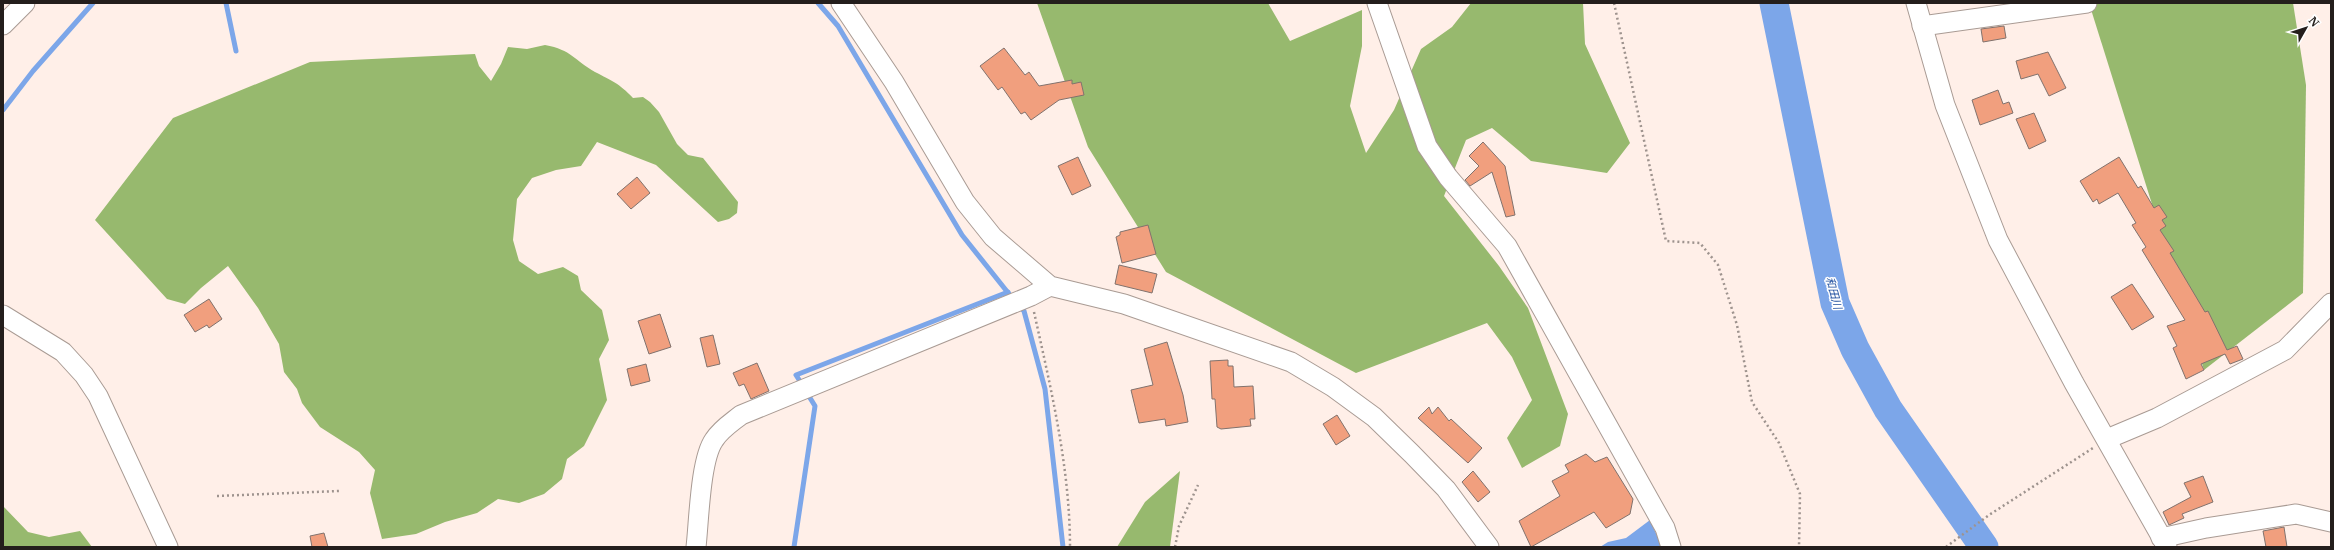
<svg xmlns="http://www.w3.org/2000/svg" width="2334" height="550" viewBox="0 0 2334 550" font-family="Merriweather,'Noto Sans JP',serif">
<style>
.forest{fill:#97b96e}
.water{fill:#7ca6e9}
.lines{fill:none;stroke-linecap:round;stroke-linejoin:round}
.stream{stroke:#7ca6e9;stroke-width:5}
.river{stroke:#7ca6e9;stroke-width:29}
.building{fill:#f19f7e;stroke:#81726d}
.minor-casing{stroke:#a99b94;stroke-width:21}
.path{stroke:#9e938e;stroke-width:2.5;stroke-dasharray:2 3;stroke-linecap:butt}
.minor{stroke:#fff;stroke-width:19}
.labels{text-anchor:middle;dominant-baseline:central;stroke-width:3;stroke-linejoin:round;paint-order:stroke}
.water-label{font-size:11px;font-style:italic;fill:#2151a0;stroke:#fff}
</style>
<rect width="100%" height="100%" fill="#ffefe8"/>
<g class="forest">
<polygon points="1037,3 1268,3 1290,41 1362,10 1362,46 1350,106 1366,153 1394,110 1421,49 1452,27 1471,3 1583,3 1585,44 1630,143 1607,173 1531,161 1492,128 1466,140 1444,196 1499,266 1528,308 1568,414 1560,446 1522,468 1507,438 1532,400 1512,357 1487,323 1356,373 1166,272 1088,147"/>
<polygon points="2089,3 2293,3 2306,85 2303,293 2204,370"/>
<path d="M545 45C572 50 574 60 595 72 612 81 619 83 633 98L643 97 650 102 659 112 677 144 688 155 703 158 738 202 737 213 729 219 718 222 656 165 597 142 581 166 556 170 532 178 517 199 513 240 519 261 538 274 563 267 578 276 581 290 602 310 609 340 599 359 607 400 584 446 567 459 562 479 544 494 519 503 498 499 477 513 445 522 416 534 382 539 370 493 375 470 359 452 320 427 302 403 297 389 284 372 279 344 258 308 228 266 201 288 185 304 167 299 95 220 173 118 310 62 475 54 479 66 491 81 501 64 508 47 527 49Z"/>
<polygon points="1180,471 1170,547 1117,547 1145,502"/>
<polygon points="3,506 28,532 49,537 80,531 92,547 3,547"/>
</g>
<polygon class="water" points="1650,520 1662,547 1600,547 1608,542 1626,538"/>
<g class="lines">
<g class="stream">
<polyline points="226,3 236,51"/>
<polyline points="818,3 838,26 962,235 1013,299"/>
<polyline points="3,110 33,71 93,3"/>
<polyline points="1018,305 1024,311 1045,389 1063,547"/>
<polyline points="803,386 796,375 1008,292"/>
<polyline points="794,547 815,406 807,393"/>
</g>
<polyline class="river" points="1774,3 1835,303 1855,349 1888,409 1984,547"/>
</g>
<g class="building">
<polygon points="2004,26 2006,38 1983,42 1981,29"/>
<polygon points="1004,48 1025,75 1029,72 1039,86 1072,80 1072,84 1081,82 1084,95 1059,100 1031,120 1025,112 1021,114 1002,87 998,90 980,66"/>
<polygon points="2048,52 2066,88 2049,96 2038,74 2021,79 2016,61"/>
<polygon points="1998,90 2003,104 2009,102 2013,113 1980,125 1972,100"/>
<polygon points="2034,113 2046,141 2029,149 2016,119"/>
<polygon points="1483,142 1505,166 1515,215 1506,217 1492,172 1470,186 1465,180 1479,166 1469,156"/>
<polygon points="1078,157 1091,186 1072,195 1058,166"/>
<polygon points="2119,157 2138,188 2141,186 2154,208 2159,205 2167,217 2162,220 2166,226 2160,230 2174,251 2170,253 2205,312 2208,311 2227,350 2237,346 2243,359 2230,364 2225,354 2201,364 2204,370 2186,379 2173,348 2177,346 2167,326 2185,320 2142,250 2146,247 2132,225 2136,223 2118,193 2099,204 2097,199 2093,202 2080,181"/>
<polygon points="637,177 650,193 631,209 617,194"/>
<polygon points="1148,225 1156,254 1122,263 1116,237 1120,235 1120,232"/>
<polygon points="1119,265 1157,274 1152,293 1115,284"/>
<polygon points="2132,284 2154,317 2132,330 2111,297"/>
<polygon points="209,299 222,319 209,328 207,325 195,332 184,315"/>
<polygon points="660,314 671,347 649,354 638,321"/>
<polygon points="713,335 720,364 707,367 700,338"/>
<polygon points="1167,342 1183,395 1188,422 1166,426 1165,419 1139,423 1131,390 1153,385 1144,349"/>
<polygon points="1228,360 1228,366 1233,366 1234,387 1253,386 1255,419 1250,419 1251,426 1221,429 1217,427 1215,399 1212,399 1210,361"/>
<polygon points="757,363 769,391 751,399 744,384 739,386 733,373"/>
<polygon points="646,364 650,381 631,386 627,369"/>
<polygon points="1429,407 1432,414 1438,407 1449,421 1451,419 1482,448 1468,463 1418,418"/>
<polygon points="1337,415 1350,436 1336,445 1323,424"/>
<polygon points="1586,454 1595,462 1607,457 1633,499 1630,514 1606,528 1594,512 1531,547 1519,521 1560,496 1552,481 1569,472 1565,465"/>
<polygon points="1473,471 1490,492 1478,502 1462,482"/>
<polygon points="2203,476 2213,502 2182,514 2184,518 2169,525 2163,512 2191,497 2184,483"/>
<polygon points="2284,527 2287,547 2266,547 2263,531"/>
<polygon points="324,533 328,547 312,547 310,536"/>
</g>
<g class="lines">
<defs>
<g id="minor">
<polyline points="841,3 894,82 965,202 993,237 1050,286 1124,304 1291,362 1333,387 1374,417 1412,454 1446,489 1489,547"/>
<polyline points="1377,3 1427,146 1448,177 1507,246 1665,528 1671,547"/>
<polyline points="1916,3 1945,105 1998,240 2074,383 2167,547"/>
<polyline points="3,25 25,3"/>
<polyline points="1922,26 2087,3"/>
<polyline points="3,315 63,352 84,375 98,396 168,547"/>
<polyline points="2107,439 2157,418 2285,350 2331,303"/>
<polyline points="2161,538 2206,528 2296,514 2331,522"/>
<path d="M696 547C699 522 700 460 714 440 721 429 731 423 741 415L1031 296 1050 286"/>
</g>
</defs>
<use href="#minor" class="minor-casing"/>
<g class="path">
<polyline points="1614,3 1666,241 1700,243 1718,265 1737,325 1752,402 1779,443 1800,494 1799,547"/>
<path d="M1034 312C1051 389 1070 468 1070 547"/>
<polyline points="217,496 339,491"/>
<polyline points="1175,547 1179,526 1198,485"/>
<polyline points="1946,547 1989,515 2093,448"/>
</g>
<use href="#minor" class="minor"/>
</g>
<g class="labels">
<g class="water-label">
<text transform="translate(1834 293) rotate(75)">和田川</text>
</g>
</g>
<rect width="2334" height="550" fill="none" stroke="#241e1c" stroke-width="8"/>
<g transform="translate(2306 28) rotate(51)" stroke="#ffffff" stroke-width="3" paint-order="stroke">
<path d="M0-3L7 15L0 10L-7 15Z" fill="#241e1c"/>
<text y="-6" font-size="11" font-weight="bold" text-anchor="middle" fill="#241e1c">N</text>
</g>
</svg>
